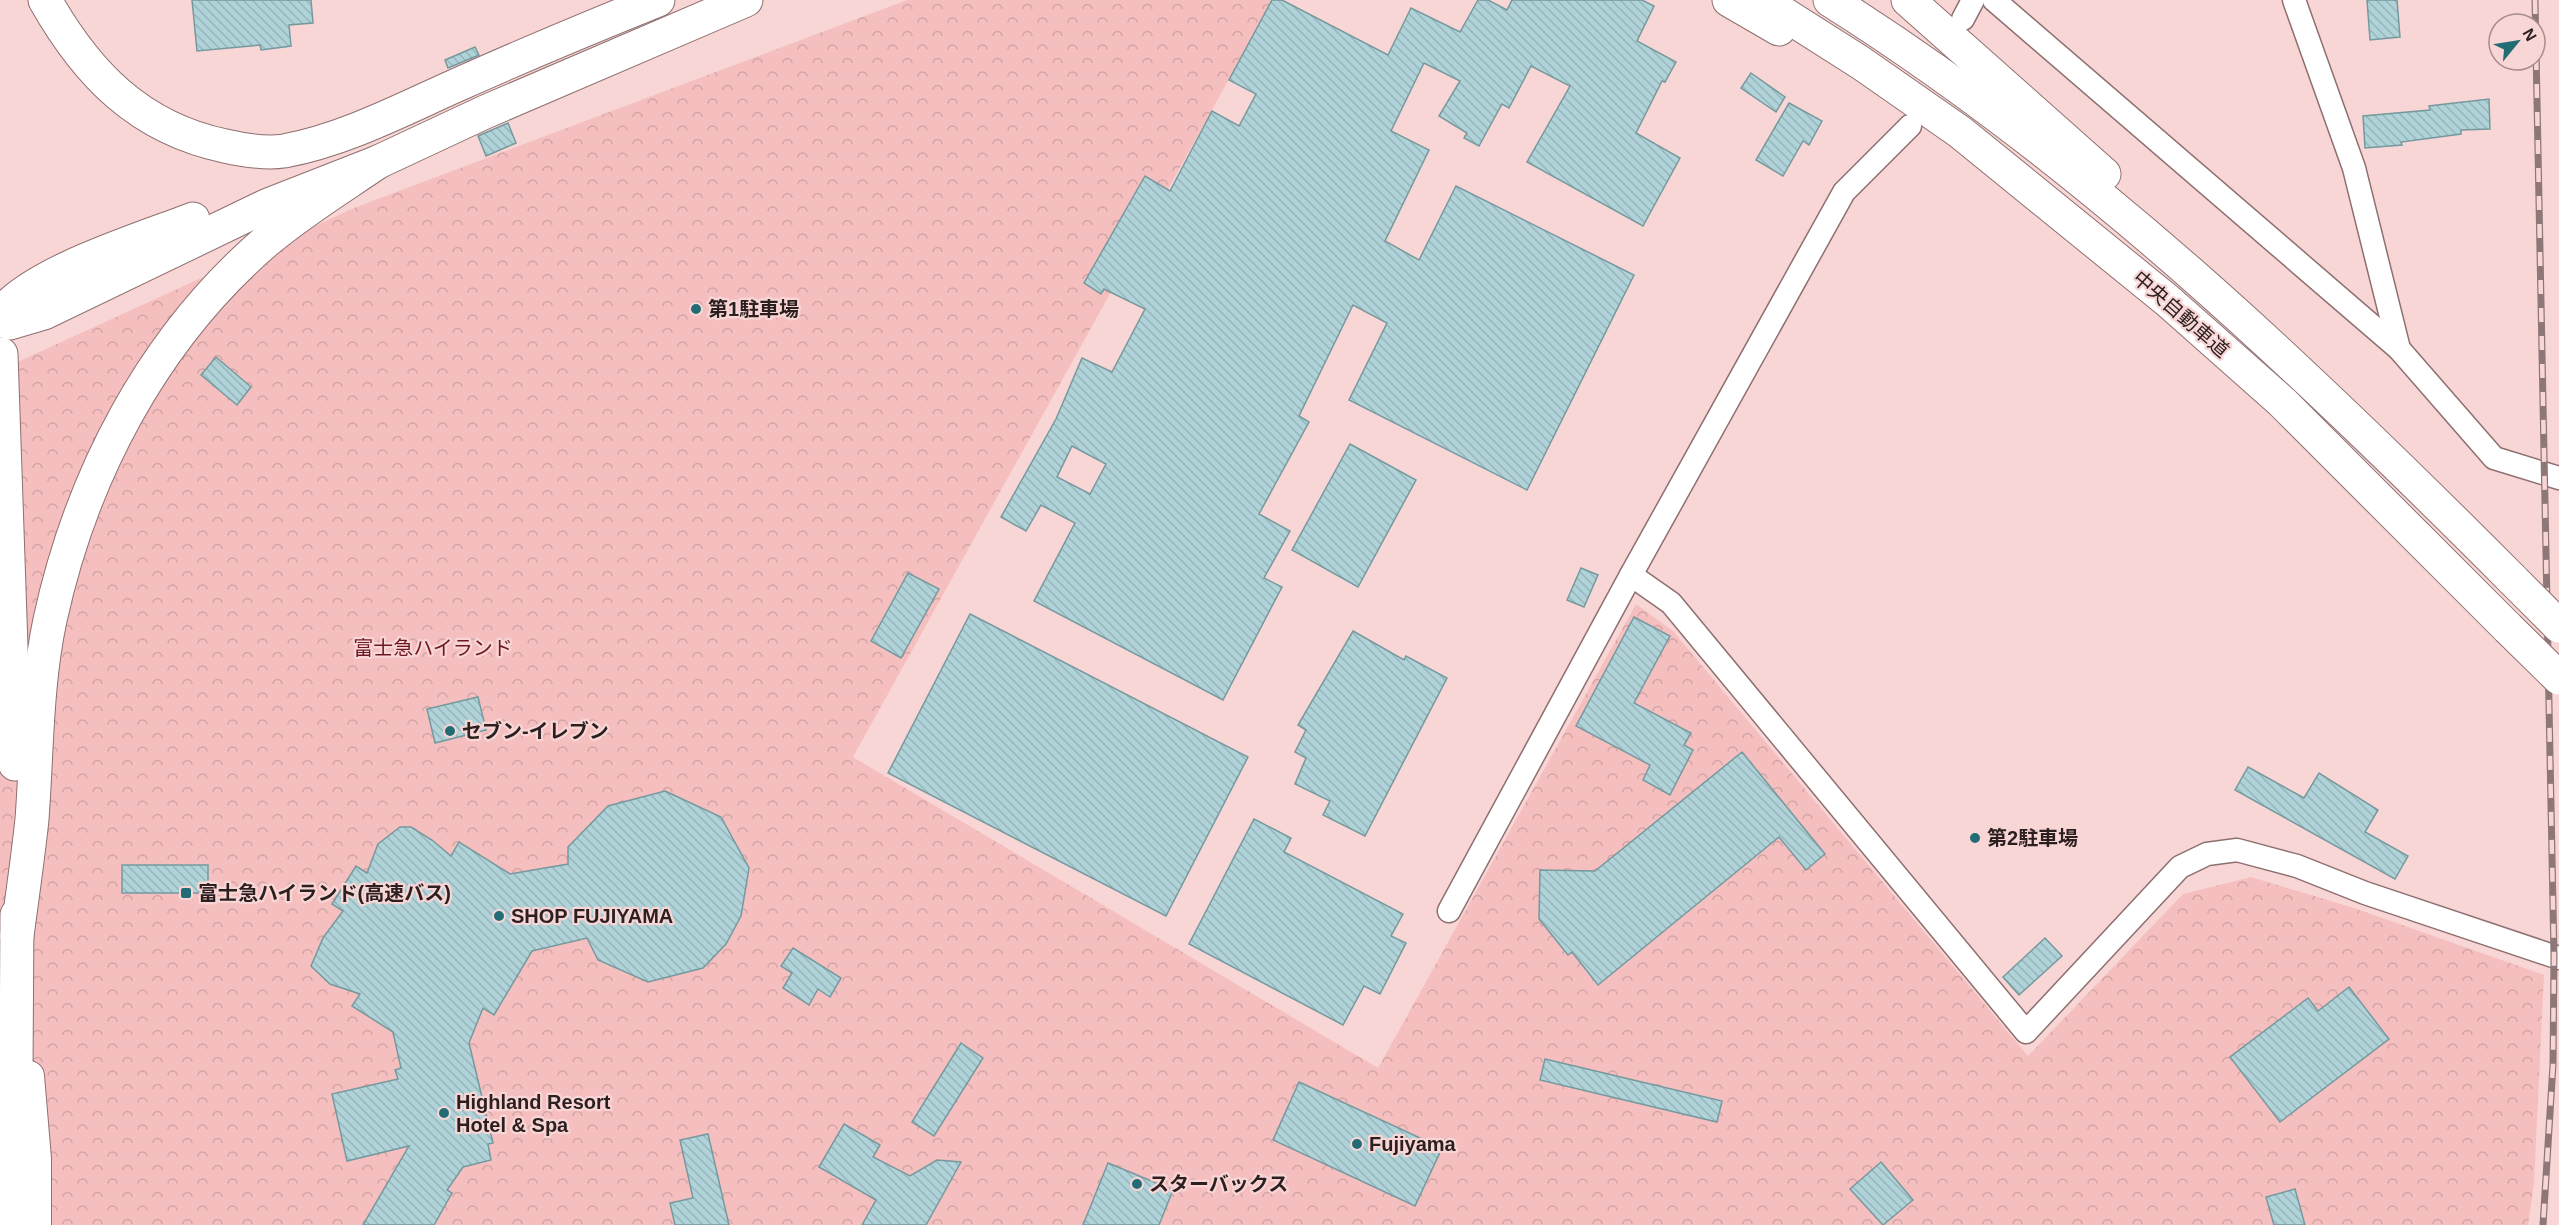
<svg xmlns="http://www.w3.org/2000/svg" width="2559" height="1225" viewBox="0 0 2559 1225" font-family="Helvetica,'Noto Sans JP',sans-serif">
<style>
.park{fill:url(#park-crowns)}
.building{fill:url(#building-back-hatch);stroke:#76999e;stroke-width:1.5;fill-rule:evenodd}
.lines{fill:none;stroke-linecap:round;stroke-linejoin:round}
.minor-casing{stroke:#8e6f6f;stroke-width:25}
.major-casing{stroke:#8e6f6f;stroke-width:32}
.highway-casing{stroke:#8e6f6f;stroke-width:35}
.minor{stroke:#fff;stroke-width:22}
.major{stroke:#fff;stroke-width:30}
.highway{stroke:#fff;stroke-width:33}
.rail-casing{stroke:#8e7777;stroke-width:7}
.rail{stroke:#f9d6d6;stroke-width:4.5;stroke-dasharray:14;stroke-linecap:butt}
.highway-bridge-casing{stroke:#8e6f6f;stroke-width:35;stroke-linecap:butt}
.highway-bridge{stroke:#fff;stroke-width:33}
.poi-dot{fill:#226c76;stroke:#f9d6d6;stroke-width:2}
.labels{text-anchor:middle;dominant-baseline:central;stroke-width:4.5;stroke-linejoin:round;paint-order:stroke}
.poi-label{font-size:20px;font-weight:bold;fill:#2b1f1f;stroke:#f9d6d6;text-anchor:start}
.street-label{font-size:20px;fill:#2b1f1f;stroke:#f9d6d6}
.park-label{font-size:20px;fill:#6c1722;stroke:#f9d6d6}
</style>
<defs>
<pattern id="park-crowns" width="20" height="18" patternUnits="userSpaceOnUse" patternTransform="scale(1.5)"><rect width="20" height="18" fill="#f6bfbf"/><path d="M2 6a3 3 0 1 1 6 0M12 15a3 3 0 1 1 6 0" fill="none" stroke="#d3a4a4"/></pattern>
<pattern id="building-back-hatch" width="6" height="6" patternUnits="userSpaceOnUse" patternTransform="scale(1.5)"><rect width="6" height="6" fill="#afd3d9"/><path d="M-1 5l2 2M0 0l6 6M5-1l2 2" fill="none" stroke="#97b5ba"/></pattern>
</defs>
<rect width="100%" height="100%" fill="#f9d6d6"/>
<polygon class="park" points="907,0 1273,0 853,757 1378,1068 1636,604 1673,631 2028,1056 2183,894 2251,877 2354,908 2544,975 2534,1183 2528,1225 0,1225 0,370 354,208"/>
<g class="building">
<polygon points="192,0 311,0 313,23 289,25 291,46 261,50 260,45 197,51"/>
<path d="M1272 0H1282L1388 55 1411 8 1460 32 1478 0H1488L1507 10 1512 0H1642L1654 6 1637 41 1676 62 1665 82 1662 81 1636 133 1680 158 1643 226 1527 162 1570 86 1531 66 1509 108 1502 104 1479 146 1464 138 1467 133 1439 116 1460 81 1424 63 1391 131 1429 150 1385 241 1419 260 1456 186 1634 275 1527 490 1349 400 1387 323 1353 305 1299 416 1309 422 1259 514 1290 531 1264 578 1282 587 1223 700 1034 601 1075 523 1041 505 1026 531 1001 517 1056 419 1082 358 1112 372 1145 309 1104 289 1101 294 1084 283 1145 176 1170 191 1212 111 1239 126 1256 94 1229 80ZM1072 446 1106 464 1090 494 1057 477Z"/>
<polygon points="2367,0 2397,0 2400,37 2370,40"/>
<polygon points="475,47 479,55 448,68 445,60"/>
<polygon points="1751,73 1785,97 1776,112 1741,88"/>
<polygon points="2489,99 2490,129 2461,130 2461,134 2401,142 2402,145 2365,148 2363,116 2430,110 2429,106"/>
<polygon points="1789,103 1822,121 1809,145 1803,141 1783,176 1756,160"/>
<polygon points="508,123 516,143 486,156 478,136"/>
<polygon points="216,357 251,387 237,405 201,375"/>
<polygon points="1350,444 1416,480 1358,587 1292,550"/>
<polygon points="1581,568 1598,575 1584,607 1567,600"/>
<polygon points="908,573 939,589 901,658 871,641"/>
<polygon points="970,614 1248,757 1166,916 888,773"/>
<polygon points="1634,617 1670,636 1634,703 1691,733 1684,745 1693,750 1670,795 1643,780 1650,765 1576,726"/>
<polygon points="1353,631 1404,660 1406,656 1447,678 1365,836 1323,815 1330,801 1295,784 1306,758 1295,752 1306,730 1298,725"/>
<polygon points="478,697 486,730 435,743 427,709"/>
<polygon points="1742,752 1825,854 1806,870 1779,837 1598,985 1572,952 1568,955 1539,919 1540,870 1595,871"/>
<polygon points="2248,767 2304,798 2319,773 2378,810 2365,832 2408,856 2395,879 2235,790"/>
<polygon points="665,791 721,817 749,868 741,916 726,944 703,968 648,982 598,960 587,938 532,951 494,1015 483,1008 469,1043 493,1143 488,1144 491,1160 463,1167 447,1190 452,1193 434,1225 363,1225 409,1146 347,1161 332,1094 398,1079 395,1070 401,1068 393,1032 352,1006 360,994 330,984 311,966 323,938 343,911 332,904 356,866 367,873 378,844 400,827 411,827 432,840 451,856 459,842 510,874 568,864 568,847 608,806"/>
<polygon points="1254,819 1291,838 1284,852 1403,914 1391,936 1406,943 1380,994 1364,986 1343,1025 1189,944"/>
<rect x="122" y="865" width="86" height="28"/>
<polygon points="2045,938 2062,956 2019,995 2003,977"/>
<polygon points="793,948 841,978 830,997 818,989 809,1005 783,988 792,973 781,966"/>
<polygon points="2349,987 2389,1039 2280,1122 2230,1057 2308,998 2318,1011"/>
<polygon points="961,1043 983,1058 934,1136 912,1122"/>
<polygon points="1545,1059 1722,1101 1717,1122 1540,1080"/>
<polygon points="1299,1082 1442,1148 1415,1206 1273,1140"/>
<polygon points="844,1124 880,1145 873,1157 910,1176 937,1160 961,1162 926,1225 862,1225 876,1200 819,1167"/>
<polygon points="708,1134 729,1225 675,1225 670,1203 693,1198 680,1140"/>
<polygon points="1881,1162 1913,1200 1883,1225 1850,1189"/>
<polygon points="1108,1163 1173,1190 1159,1225 1083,1225"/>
<polygon points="2295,1189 2305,1225 2274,1225 2266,1197"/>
</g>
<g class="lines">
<defs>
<g id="minor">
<polyline points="1994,0 2399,349"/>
<polyline points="2294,0 2354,168 2399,349 2494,458 2559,478"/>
<polyline points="1963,19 1973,0"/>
<polyline points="1631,575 1671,603 2026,1032 2180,867 2207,854 2237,850 2297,866 2365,893 2559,958"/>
<polyline points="1449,911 1631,575 1844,192 1910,126"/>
</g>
<polyline id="major" points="29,1076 36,1159 36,1225"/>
<g id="highway">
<path d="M45 0C87 74 139 128 225 146 243 150 265 154 284 151 344 140 401 110 457 85 524 55 591 27 658 0"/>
<polyline points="1729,0 1779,29"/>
<polyline points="1762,0 1861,63 1960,132 2168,301 2282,402 2508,628"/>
<path d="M1830 0C2084 160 2303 369 2514 581"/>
<polyline points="1908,0 2104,174"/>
<path d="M0 315C32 272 142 239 193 219"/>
<polyline points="0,320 10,323 44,313 268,205 378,162 485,112 746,0"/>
<polyline points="1,354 15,764"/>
<path d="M17 936C22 897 28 858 32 819 37 753 36 685 50 620 81 477 152 340 264 243 299 213 340 188 378 162"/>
<polyline points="15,1225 17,915"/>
</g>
</defs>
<use href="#minor" class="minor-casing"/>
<use href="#major" class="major-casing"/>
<use href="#highway" class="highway-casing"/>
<use href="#minor" class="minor"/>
<use href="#major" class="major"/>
<use href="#highway" class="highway"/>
<defs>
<polyline id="rail" points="2535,0 2554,956 2553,1065 2543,1225"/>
</defs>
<use href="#rail" class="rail-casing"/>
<use href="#rail" class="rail"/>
<defs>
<g id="highway-bridge">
<polyline points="2514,581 2559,626"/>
<polyline points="2508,628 2559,678"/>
</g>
</defs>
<use href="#highway-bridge" class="highway-bridge-casing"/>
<use href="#highway-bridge" class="highway-bridge"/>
</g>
<g class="poi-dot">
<circle cx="696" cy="309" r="6"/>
<circle cx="450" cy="731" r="6"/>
<circle cx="1975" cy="838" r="6"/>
<rect x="180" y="887" width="12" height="12" rx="3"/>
<circle cx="499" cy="916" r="6"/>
<circle cx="444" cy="1113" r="6"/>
<circle cx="1357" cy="1144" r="6"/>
<circle cx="1137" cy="1184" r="6"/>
</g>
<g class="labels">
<g class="poi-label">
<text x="708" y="309">第1駐車場</text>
<text x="462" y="731">セブン-イレブン</text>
<text x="1987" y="838">第2駐車場</text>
<text x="198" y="893">富士急ハイランド(高速バス)</text>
<text x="511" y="916">SHOP FUJIYAMA</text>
<text x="456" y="1102">Highland Resort<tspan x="456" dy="23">Hotel &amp; Spa</tspan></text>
<text x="1369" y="1144">Fujiyama</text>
<text x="1149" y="1184">スターバックス</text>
</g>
<g class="street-label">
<text transform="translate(2181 314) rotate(41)">中央自動車道</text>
</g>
<g class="park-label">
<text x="433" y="648">富士急ハイランド</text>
</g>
</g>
<g transform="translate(2517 42) rotate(60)"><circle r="28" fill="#f9d6d6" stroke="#a78d8d" stroke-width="1.5"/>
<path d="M0-4.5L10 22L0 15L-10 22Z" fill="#226c76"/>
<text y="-9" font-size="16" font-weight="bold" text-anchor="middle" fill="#2b1f1f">N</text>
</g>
</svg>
